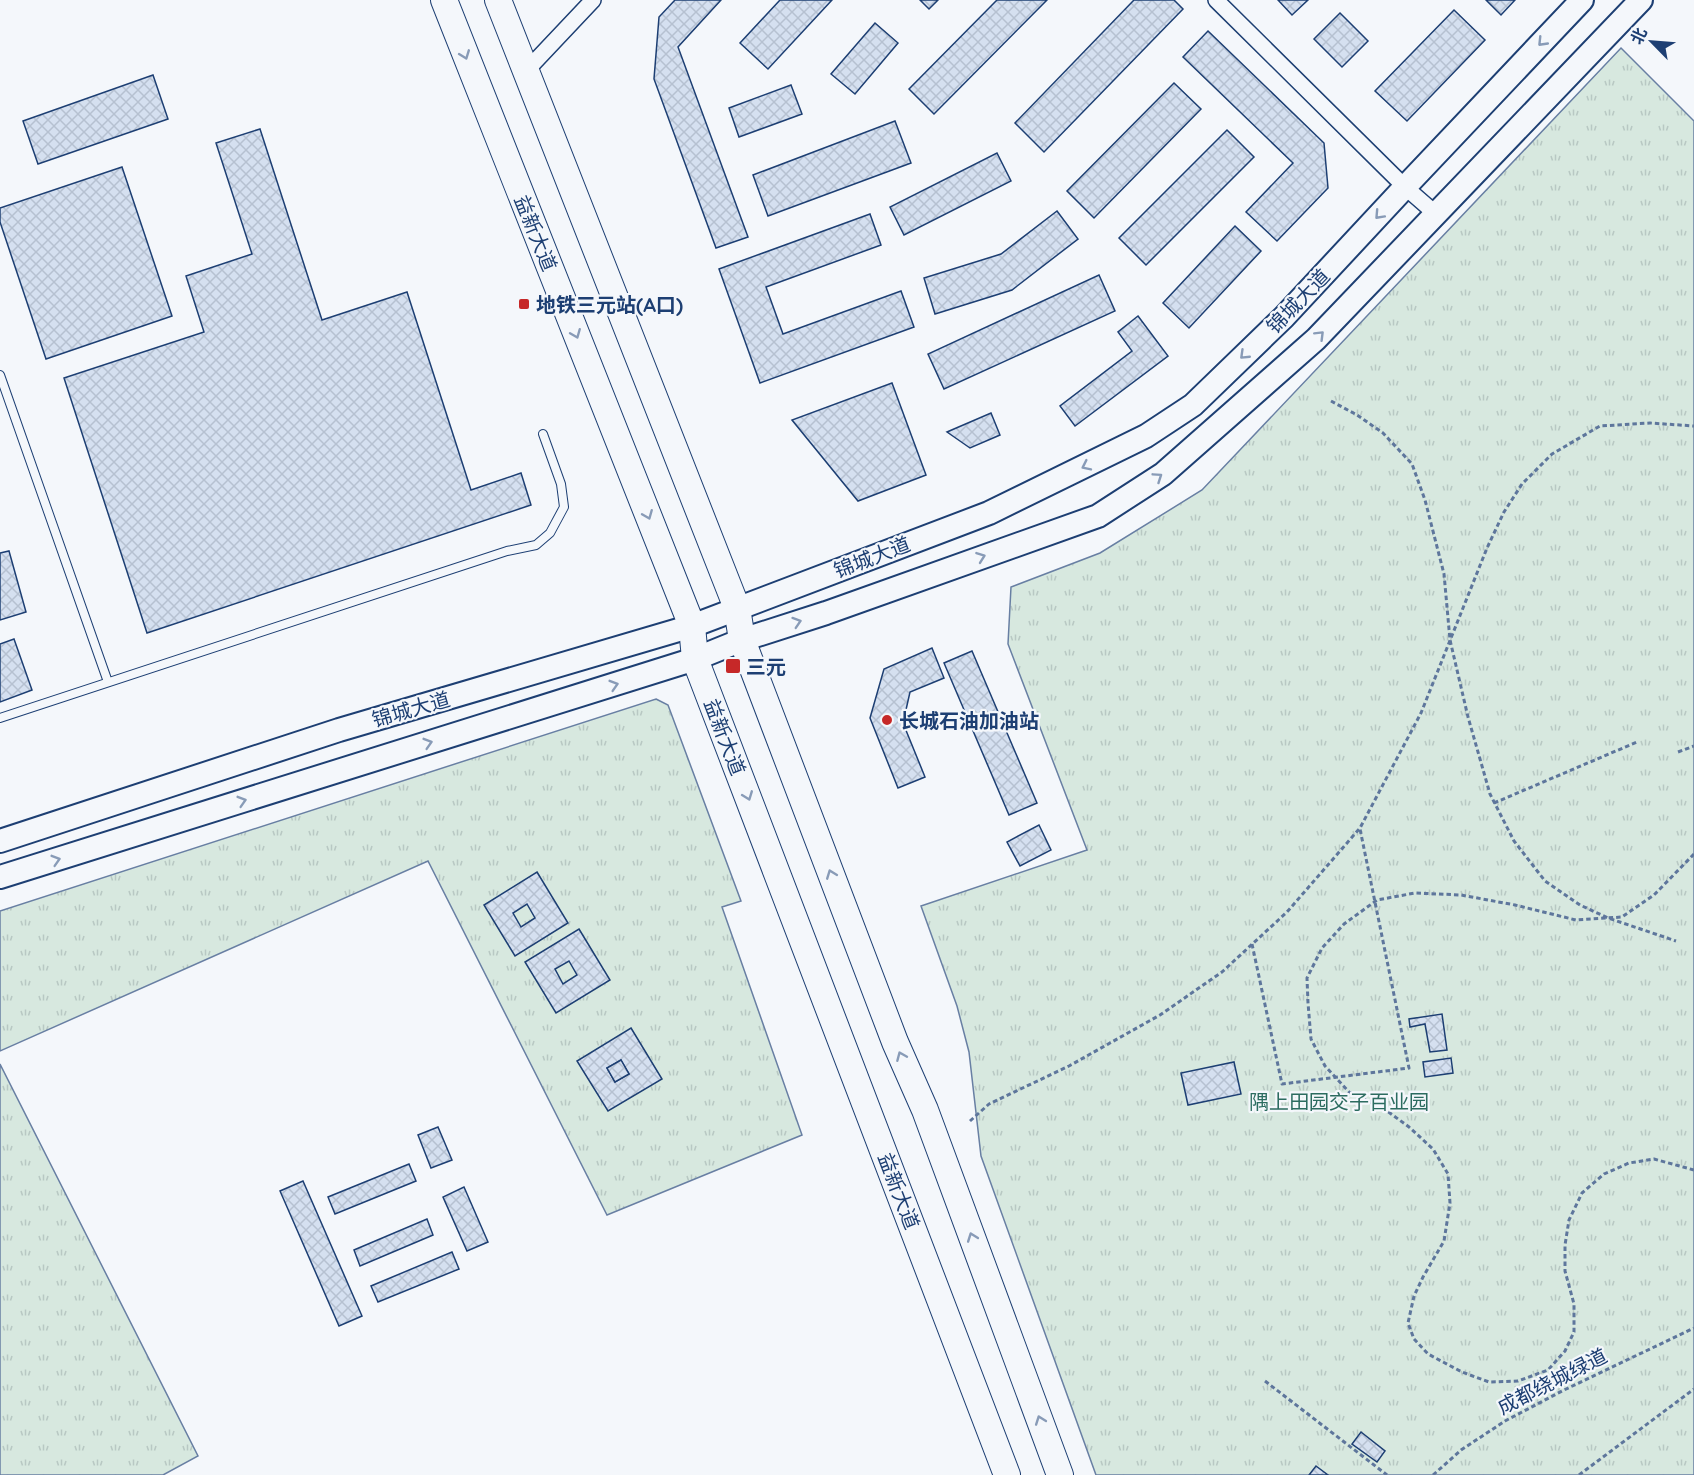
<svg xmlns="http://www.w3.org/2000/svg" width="1694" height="1475" viewBox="0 0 1694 1475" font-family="Quicksand,'Noto Sans SC',sans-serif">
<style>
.park{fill:url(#park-tufts);stroke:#687fa3;stroke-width:1.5}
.building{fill:url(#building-cross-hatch);stroke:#1d3f73;stroke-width:1.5;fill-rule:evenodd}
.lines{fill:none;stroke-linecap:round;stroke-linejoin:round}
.lane-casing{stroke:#1d3f73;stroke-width:10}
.street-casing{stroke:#1d3f73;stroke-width:18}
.secondary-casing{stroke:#1d3f73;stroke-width:26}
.primary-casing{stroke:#1d3f73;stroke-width:28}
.path{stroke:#5e769c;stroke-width:3;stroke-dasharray:4.5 3;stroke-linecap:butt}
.lane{stroke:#f4f7fb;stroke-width:8}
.street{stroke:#f4f7fb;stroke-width:15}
.secondary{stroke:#f4f7fb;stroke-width:22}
.primary{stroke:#f4f7fb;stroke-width:26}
.oneway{stroke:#889bb7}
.poi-dot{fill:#c62828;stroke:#f4f7fb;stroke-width:2}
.labels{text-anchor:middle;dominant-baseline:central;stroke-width:4.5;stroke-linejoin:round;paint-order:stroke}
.street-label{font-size:20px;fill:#1d3f73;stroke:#f4f7fb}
.poi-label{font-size:20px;font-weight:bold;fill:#1d3f73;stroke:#f4f7fb;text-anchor:start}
.park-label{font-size:20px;fill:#2c6c60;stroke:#f4f7fb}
</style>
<defs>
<pattern id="park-tufts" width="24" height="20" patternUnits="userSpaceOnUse" patternTransform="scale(1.5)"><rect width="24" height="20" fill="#d7e8df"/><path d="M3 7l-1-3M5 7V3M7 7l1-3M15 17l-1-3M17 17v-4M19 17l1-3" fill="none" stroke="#b8c8c3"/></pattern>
<pattern id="building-cross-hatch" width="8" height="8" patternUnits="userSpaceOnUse" patternTransform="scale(1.5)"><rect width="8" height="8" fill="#d5e0f0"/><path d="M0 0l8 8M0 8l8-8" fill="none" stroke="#b6c1d1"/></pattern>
</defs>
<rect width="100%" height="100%" fill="#f4f7fb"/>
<g class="park">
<polygon points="1621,48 1694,121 1694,1475 1096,1475 981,1156 969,1052 957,1006 921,906 1087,850 1008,644 1011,587 1100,553 1202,490"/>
<polygon points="656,699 668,705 741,901 722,907 802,1135 607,1215 428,861 0,1051 0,911"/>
<polygon points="0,1064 198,1456 163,1475 0,1475"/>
</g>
<g class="building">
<polygon points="675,0 721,0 678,47 748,237 716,248 654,79 659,17"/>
<polygon points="780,0 832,0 768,69 740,43"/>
<polygon points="920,0 938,0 929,9"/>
<polygon points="997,0 1047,0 934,114 909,89"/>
<polygon points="1134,0 1174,0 1183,9 1044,152 1015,123"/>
<polygon points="1278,0 1308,0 1292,15"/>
<polygon points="1486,0 1515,0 1501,15"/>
<polygon points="1454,10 1485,40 1407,121 1375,91"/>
<polygon points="1340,13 1368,41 1342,67 1314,39"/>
<polygon points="875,23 898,43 855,94 831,74"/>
<polygon points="1208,31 1324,143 1328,188 1277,241 1246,212 1293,163 1183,57"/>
<polygon points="153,75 168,119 38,164 23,121"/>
<polygon points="1174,83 1201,109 1094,218 1067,191"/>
<polygon points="791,85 802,114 739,137 729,108"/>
<polygon points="895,121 911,163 768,216 753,175"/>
<polygon points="260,129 322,320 407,292 471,490 521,473 531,505 147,633 64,378 204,332 186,276 252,254 216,143"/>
<polygon points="1227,130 1254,157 1146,265 1119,238"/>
<polygon points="997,153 1011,181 904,235 890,207"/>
<polygon points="122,167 172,316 46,359 0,222 0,208"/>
<polygon points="1057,211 1078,239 1012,290 935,314 924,278 1001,254"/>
<polygon points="870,214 881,245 766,287 783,334 901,291 914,327 760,383 719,269"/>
<polygon points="1235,226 1261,251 1189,328 1163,303"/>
<polygon points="1099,275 1115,311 944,389 928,354"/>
<polygon points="1138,316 1168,356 1075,426 1060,406 1132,351 1118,332"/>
<polygon points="892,383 926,475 858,501 792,420"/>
<polygon points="991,413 1000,435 970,448 947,432"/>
<polygon points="9,551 26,612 0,620 0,553"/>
<polygon points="14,639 32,690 0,702 0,644"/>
<polygon points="932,648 944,678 910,692 903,723 925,777 898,788 870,718 884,669"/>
<polygon points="972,651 1037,803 1009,815 944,663"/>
<polygon points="1039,825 1051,850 1020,866 1007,842"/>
<path d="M537 872 568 923 515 956 484 905ZM527 904 535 918 521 927 513 913Z"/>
<path d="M579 929 610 980 556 1013 525 962ZM569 961 577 975 563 984 555 969Z"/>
<polygon points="1442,1014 1447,1050 1430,1052 1425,1024 1410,1027 1409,1019"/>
<path d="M631 1028 662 1079 608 1111 577 1061ZM621 1060 629 1074 615 1082 607 1068Z"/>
<polygon points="1451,1058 1453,1073 1425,1077 1423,1062"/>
<polygon points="621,1060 629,1074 615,1082 607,1068"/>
<polygon points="1234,1062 1241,1094 1188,1105 1181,1073"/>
<polygon points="438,1127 452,1160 431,1168 418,1135"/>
<polygon points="409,1164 416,1181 335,1214 328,1197"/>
<polygon points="303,1181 362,1316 339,1326 280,1191"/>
<polygon points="464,1187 488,1242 467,1251 443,1197"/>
<polygon points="427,1219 433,1235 360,1266 354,1250"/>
<polygon points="452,1252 459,1269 378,1302 371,1286"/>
<polygon points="1361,1432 1385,1451 1377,1462 1352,1444"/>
<polygon points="1316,1466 1328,1475 1309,1475"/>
</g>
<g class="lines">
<defs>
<g id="lane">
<polyline points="0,375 108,682"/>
<polyline points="0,718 507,551 536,545 550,533 564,507 561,484 543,434"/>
</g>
<g id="street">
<polyline points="1216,0 1405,187 1436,214"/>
<polyline points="526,71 593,0"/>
</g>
<g id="secondary">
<polyline points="0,841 339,730 692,626 989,513 1146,436 1193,405 1284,317 1405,187 1582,0"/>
<polyline points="0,877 695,659 742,640 826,613 1098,516 1163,474 1316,339 1641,0"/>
</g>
<g id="primary">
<polyline points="444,0 692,626 695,659 1007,1475"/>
<polyline points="498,0 737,608 742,640 895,1042 925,1110 1060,1475"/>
</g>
</defs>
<use href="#lane" class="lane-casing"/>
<use href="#street" class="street-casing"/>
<use href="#secondary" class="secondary-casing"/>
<use href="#primary" class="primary-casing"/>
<g class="path">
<polyline points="1331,401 1357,415 1383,433 1412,464 1425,500 1444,574 1450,640 1468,717 1490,794 1514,841 1545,881 1580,905 1608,918 1676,941"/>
<polyline points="1678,752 1694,746"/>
<polyline points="1494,803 1637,742"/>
<polyline points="1694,854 1654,895 1622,917 1576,920 1515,905 1461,895 1415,893 1377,900 1344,924 1322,948 1307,978 1308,1003 1311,1039 1325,1066 1349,1092 1383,1108 1409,1127 1433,1149 1448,1174 1450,1203 1444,1241 1423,1277 1414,1296 1408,1323 1414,1339 1428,1354 1462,1372 1489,1382 1518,1381 1548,1370 1565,1351 1574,1332 1574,1304 1565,1271 1565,1245 1569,1220 1582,1193 1604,1174 1629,1163 1654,1159 1694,1170"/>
<polyline points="1252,944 1282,1084 1409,1068 1360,829"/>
<polyline points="970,1121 989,1104 1069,1066 1160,1015 1222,972 1287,912 1360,828 1421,713 1487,548 1504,512 1522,484 1552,454 1600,426 1650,423 1694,426"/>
<polyline points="1265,1381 1387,1475"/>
<polyline points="1433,1475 1461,1450 1505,1421 1564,1390 1694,1328"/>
<polyline points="1579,1475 1694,1389"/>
</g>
<use href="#lane" class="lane"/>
<use href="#street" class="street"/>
<use href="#secondary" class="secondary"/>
<use href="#primary" class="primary"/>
</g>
<defs><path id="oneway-chevron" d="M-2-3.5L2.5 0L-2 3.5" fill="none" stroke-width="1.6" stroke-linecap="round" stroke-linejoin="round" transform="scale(1.5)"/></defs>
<g class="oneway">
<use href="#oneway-chevron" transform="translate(1542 42) rotate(134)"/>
<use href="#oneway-chevron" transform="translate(465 55) rotate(69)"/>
<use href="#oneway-chevron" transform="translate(1379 215) rotate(133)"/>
<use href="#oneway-chevron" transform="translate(576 334) rotate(68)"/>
<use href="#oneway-chevron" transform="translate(1320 335) rotate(-45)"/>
<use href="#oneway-chevron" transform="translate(1244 355) rotate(136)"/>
<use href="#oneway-chevron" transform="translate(1086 466) rotate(154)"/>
<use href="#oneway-chevron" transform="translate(1158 477) rotate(-34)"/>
<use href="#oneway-chevron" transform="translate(648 515) rotate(68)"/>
<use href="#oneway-chevron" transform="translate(981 557) rotate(-20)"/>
<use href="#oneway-chevron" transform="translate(797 622) rotate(-18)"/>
<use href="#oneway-chevron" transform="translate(614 685) rotate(-17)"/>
<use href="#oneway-chevron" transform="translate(428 743) rotate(-17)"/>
<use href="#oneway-chevron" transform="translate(748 796) rotate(69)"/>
<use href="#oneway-chevron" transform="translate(242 801) rotate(-17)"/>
<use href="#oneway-chevron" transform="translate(56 860) rotate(-17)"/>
<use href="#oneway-chevron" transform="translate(831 874) rotate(-111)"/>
<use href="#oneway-chevron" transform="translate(901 1056) rotate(-113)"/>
<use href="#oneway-chevron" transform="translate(972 1237) rotate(-110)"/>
<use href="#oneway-chevron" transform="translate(1040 1420) rotate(-110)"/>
</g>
<g class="poi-dot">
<rect x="518" y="298" width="12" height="12" rx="3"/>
<rect x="725" y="658" width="16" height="16" rx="3"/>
<circle cx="887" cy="720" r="6"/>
</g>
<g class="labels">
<g class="street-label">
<text transform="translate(536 233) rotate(68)">益新大道</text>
<text transform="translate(1298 301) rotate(-46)">锦城大道</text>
<text transform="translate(872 557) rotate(-21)">锦城大道</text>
<text transform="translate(411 709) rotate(-16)">锦城大道</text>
<text transform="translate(725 737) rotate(69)">益新大道</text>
<text transform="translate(899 1191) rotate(69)">益新大道</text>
<text transform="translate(1552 1381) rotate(-27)">成都绕城绿道</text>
</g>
<g class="poi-label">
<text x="536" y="304">地铁三元站(A口)</text>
<text x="746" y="666">三元</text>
<text x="899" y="720">长城石油加油站</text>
</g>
<g class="park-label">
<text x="1339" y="1101">隅上田园交子百业园</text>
</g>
</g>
<g transform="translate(1652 42) rotate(295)" stroke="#f4f7fb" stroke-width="4.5" paint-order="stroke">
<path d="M0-4.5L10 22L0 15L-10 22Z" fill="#1d3f73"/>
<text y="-9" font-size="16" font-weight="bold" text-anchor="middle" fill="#1d3f73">北</text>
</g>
</svg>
